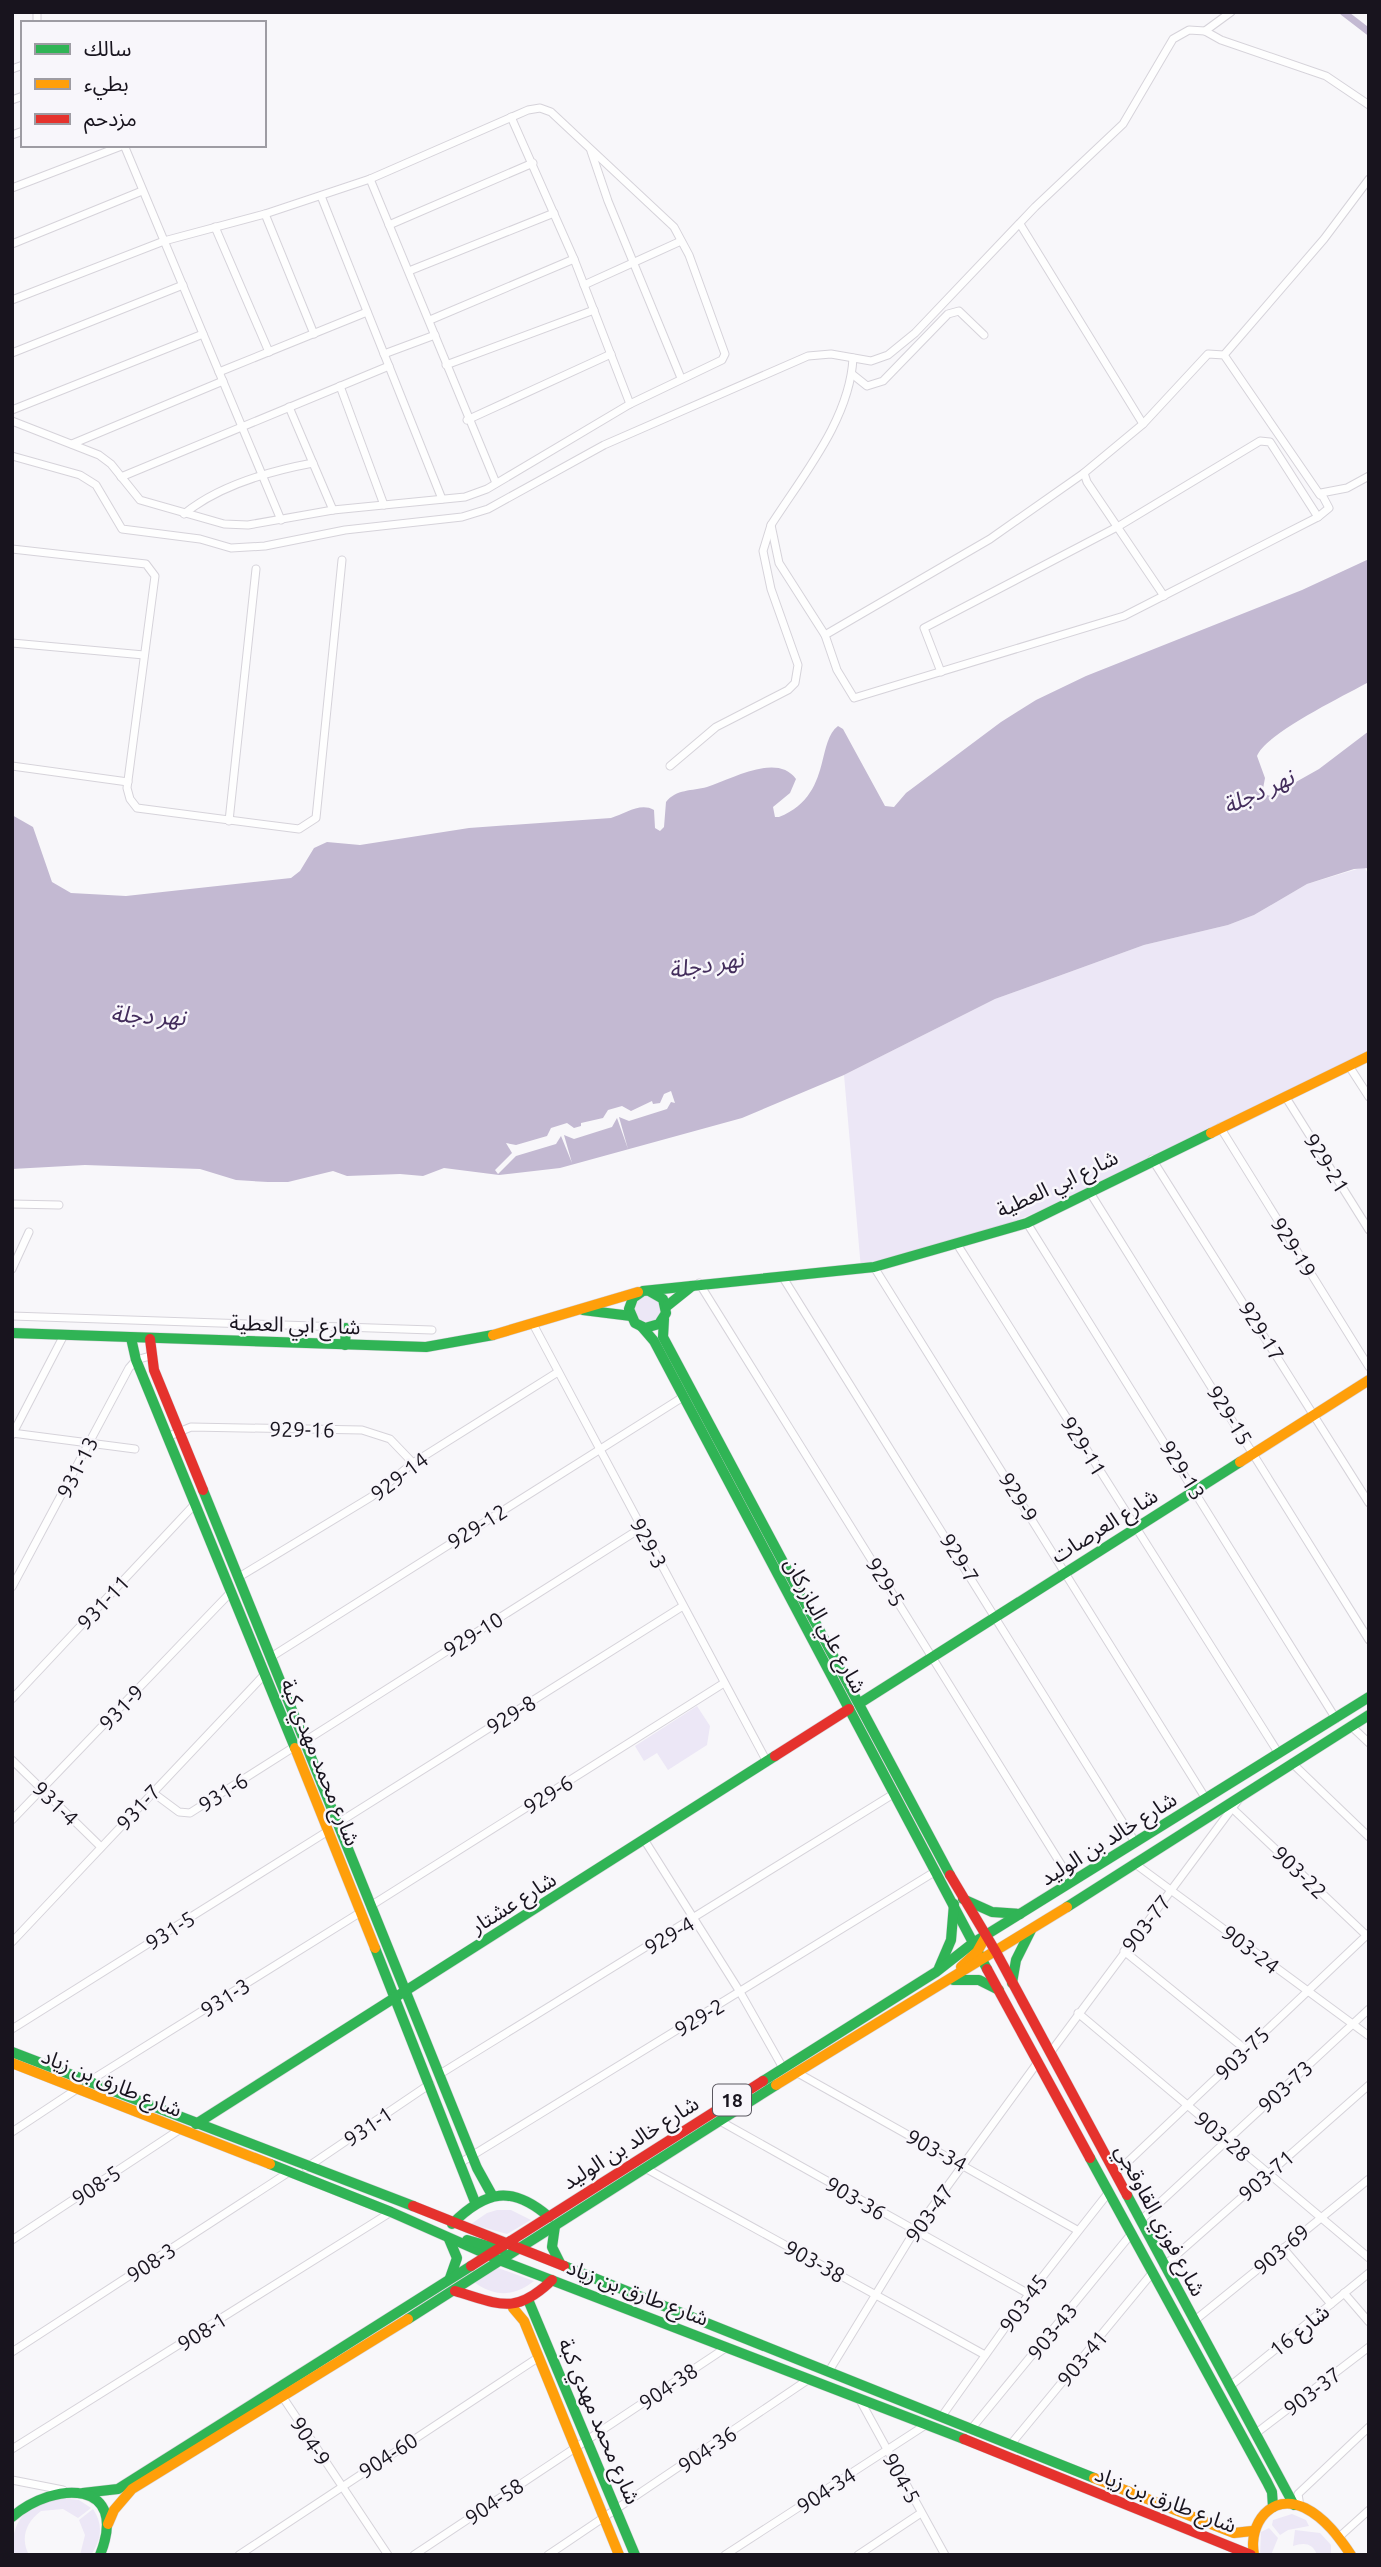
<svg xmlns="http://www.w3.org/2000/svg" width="1381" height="2567" viewBox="0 0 1381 2567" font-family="Ubuntu,'Noto Sans Arabic',sans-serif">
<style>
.green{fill:#ece7f6}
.water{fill:#c3b9d2}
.pier{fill:#f8f7fa}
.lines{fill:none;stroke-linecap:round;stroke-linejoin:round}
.canal{stroke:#c3b9d2;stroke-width:7}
.street-casing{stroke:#d6d3da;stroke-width:9}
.fast-casing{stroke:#d6d3da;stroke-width:11}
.slow-casing{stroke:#d6d3da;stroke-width:11}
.jam-casing{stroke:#d6d3da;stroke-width:11}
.street{stroke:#fefefe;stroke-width:7}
.fast{stroke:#30b455;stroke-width:10}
.slow{stroke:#ff9f0a;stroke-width:10}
.jam{stroke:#e5322d;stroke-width:10}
.labels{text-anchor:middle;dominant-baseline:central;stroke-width:5;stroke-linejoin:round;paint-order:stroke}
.shield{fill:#f8f6fb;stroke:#5b5860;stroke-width:2}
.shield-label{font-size:19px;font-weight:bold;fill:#18141e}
.street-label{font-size:21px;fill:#18141e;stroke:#f8f6fb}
.water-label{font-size:23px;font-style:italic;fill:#432d5c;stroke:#f8f6fb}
</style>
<rect width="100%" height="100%" fill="#f8f7fa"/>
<g class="green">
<polygon points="1364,867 1369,875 1369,1056 1089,1191 969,1240 861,1269 844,1075 995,999 1144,945 1228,925 1254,915 1307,884"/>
<circle cx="648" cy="1309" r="13"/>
<polygon points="697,1706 710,1726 707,1745 668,1770 657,1753 644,1761 635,1746"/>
<polygon points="497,2210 511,2210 531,2220 507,2234 471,2224 487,2213"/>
<path d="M498 2268 534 2281C515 2297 493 2297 474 2282Z"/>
<path d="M62 2498 79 2500 91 2508 78 2518 63 2509 41 2511C26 2522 20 2538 29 2555H12C12 2518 26 2504 62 2498Z"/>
<path d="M93 2509C104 2525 101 2540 91 2555H80L85 2535 79 2520Z"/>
<polygon points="1292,2514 1306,2520 1309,2526 1288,2530 1280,2535 1272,2525 1273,2520"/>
<polygon points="1269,2528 1278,2538 1271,2555 1260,2555 1261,2532"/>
<path d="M1295 2530 1320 2533 1331 2545V2555H1317C1313 2543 1304 2542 1293 2546Z"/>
</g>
<path class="water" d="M1369 559V682C1345 695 1265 734 1257 756L1265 778 1262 794 1271 796 1319 769 1369 731V868L1354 869 1307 884 1254 915 1228 925 1144 945 995 999 844 1075 742 1118 560 1168 499 1175 444 1168 423 1176 400 1174 347 1176 333 1171 288 1182H268L236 1180 200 1169 85 1165 12 1169V815L33 827 52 882 71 893 126 896 291 878 300 871 314 848 327 842 360 845 469 828 611 818C625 814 640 802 654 810L655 828 660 831 664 827 666 802C676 789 692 791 707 787 730 780 777 752 796 779L790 793 773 807 775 817H779C832 796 816 742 838 726L843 729 885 806 894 807 906 793 1001 722 1036 700 1086 676 1302 590Z"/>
<polygon class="pier" points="671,1091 675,1103 671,1102 667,1109 629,1121 619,1117 628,1149 617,1118 612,1127 574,1139 564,1135 572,1163 561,1136 556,1144 516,1156 498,1174 495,1170 512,1153 506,1143 516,1145 547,1136 551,1128 567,1123 574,1128 581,1126 581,1123 603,1118 608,1110 622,1106 631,1111 652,1101 653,1104 660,1103 664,1094"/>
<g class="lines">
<polyline class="canal" points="1343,12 1369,32"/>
<defs>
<g id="street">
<polyline points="37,12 37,23"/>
<polyline points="1205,31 1231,12"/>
<polyline points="12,69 23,65"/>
<polyline points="12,100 23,96"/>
<polyline points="511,117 574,259 630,404"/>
<polyline points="12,135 23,131"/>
<polyline points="124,145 281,520"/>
<polyline points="591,151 608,201 681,378"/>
<polyline points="370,179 496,483"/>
<polyline points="12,188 124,145"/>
<polyline points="321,196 442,499"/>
<polyline points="265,214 314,334"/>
<polyline points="1020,224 1143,424"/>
<polyline points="389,225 533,163"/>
<polyline points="215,227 269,352"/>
<polyline points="12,244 142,191"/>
<polyline points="409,271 554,213"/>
<polyline points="584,285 681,241"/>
<polyline points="12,300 164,241 265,214 370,179 528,110 540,108 551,112 674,227 689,255 725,354 722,360 630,404 487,489 465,497 333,510 248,525 224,524 140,500 111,464 99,455 12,421"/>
<polyline points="430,320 574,259"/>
<polyline points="12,353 183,285"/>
<polyline points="384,354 435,335"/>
<polyline points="1224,355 1324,239 1369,179"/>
<polyline points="446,365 594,310"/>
<polyline points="219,372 367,312"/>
<polyline points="852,374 867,386 883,381 948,314 959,311 984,335"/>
<polyline points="340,386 384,505"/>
<polyline points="289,407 333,510"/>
<polyline points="12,410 203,334"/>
<polyline points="467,420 611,354"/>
<polyline points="72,444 223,381"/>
<polyline points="12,456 80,475 96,485 122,529 200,539 231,548 265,546 345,530 462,517 488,509 604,445 808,356 831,354 871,361 888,355 915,333 1035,207 1123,124 1173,39 1189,30 1205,31 1221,40 1326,76 1369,105"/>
<polyline points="1084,473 990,539 825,635 837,670 854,698 1124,616 1318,517 1329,508 1321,493 1347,488 1369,476"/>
<polyline points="121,477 389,366"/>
<path d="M184 514C218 486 270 471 313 463"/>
<polyline points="12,549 146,564 155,576 127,788 130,799 137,808 299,829 316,818 342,560"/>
<polyline points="1164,596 1087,482 1084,473 1143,424 1208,354 1224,355 1320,495"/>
<path d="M825 635 779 563 771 525C803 475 850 419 853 358"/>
<polyline points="12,643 144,655"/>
<polyline points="941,672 924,628 1119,526 1260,441 1270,442 1318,517"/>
<polyline points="12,766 128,782"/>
<polyline points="670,766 716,727 788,690 795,683 798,665 771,589 763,551 771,525"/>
<polyline points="229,821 256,569"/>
<polyline points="1349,1066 1369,1097"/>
<polyline points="1285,1096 1369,1230"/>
<polyline points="1220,1127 1369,1367"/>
<polyline points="1152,1159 1369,1503"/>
<polyline points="1089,1191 1369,1640"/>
<polyline points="12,1204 59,1205"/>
<polyline points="1027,1223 1336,1719"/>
<polyline points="957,1244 1279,1754"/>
<polyline points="874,1267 1206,1799"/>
<polyline points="12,1269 29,1232"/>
<polyline points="782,1276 1135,1842"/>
<polyline points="699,1283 1072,1882"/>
<polyline points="12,1316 432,1330"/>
<polyline points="533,1324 767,1762"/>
<polyline points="12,1433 135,1449"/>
<polyline points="12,1435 64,1335"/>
<polyline points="167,1437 191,1427 362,1430 390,1439 413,1463"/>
<polyline points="239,1577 371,1497 413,1463 558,1372"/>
<polyline points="12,1587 129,1368 136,1360 150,1356"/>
<polyline points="271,1657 683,1397"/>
<polyline points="12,1699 194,1505"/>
<polyline points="1351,1726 1369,1743"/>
<polyline points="305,1741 641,1528"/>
<polyline points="12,1760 101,1847"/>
<polyline points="1292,1763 1369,1837"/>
<polyline points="152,1792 179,1812 190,1813 294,1747"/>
<polyline points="1233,1809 1366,1935"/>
<polyline points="12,1820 230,1593"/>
<polyline points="338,1823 683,1606"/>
<polyline points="645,1841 740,1992 783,2068"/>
<polyline points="1134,1863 1369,2036"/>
<polyline points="372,1905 724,1683"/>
<polyline points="12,1942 265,1674"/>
<polyline points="1124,1951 1245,2049"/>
<polyline points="1078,2013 1369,2258"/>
<polyline points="12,2029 328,1831"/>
<polyline points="1050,2053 1239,1799"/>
<polyline points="796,2072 1077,2230"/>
<polyline points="440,2074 895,1793"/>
<polyline points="88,2082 361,1912"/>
<polyline points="720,2121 1029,2294"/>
<polyline points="12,2132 77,2089"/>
<polyline points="460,2163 936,1871"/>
<polyline points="306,2168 430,2084"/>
<polyline points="645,2168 985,2355"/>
<polyline points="1115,2174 1369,1933"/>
<polyline points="1140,2221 1369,2009"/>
<polyline points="12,2240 179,2130"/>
<polyline points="1283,2248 1331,2304"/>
<polyline points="1164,2266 1369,2085"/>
<polyline points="1344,2293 1369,2322"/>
<polyline points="1194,2321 1369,2179"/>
<polyline points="12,2352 289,2172"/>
<polyline points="829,2371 914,2232 1038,2062"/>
<polyline points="1229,2387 1369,2273"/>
<polyline points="282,2396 388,2555"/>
<polyline points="860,2400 945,2555"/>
<polyline points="942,2416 1029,2294 1109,2192"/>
<polyline points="972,2428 1132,2233"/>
<polyline points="1255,2434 1369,2347"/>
<polyline points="1011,2444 1153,2272"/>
<polyline points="12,2449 391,2212"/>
<polyline points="12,2480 63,2490"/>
<polyline points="1300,2506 1298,2494 1369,2427"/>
<polyline points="1338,2538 1369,2510"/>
<polyline points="239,2555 539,2357"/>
<polyline points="414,2555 727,2347"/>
<polyline points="548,2555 809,2379"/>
<polyline points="725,2555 927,2424"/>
<polyline points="858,2555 921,2513"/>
</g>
<g id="fast">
<polyline points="649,1291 663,1299 666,1313 659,1324 645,1328 635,1323 629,1309 633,1298 643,1291 874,1267 1027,1223 1211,1133"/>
<polyline points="667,1306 692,1286"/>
<polyline points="583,1310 631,1316"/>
<polyline points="664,1319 663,1337 950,1875"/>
<polyline points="642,1327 654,1341 987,1969"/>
<polyline points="12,1333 426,1347 493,1335"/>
<polyline points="131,1338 136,1360 295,1748"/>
<polyline points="345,1345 346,1328"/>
<polyline points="203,1490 477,2168 492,2195"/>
<polyline points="860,1703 1240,1462"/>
<polyline points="963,1899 992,1912 1020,1914"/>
<polyline points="1067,1907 1369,1715"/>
<polyline points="375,1948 475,2202"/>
<polyline points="939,1968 951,1940 954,1904"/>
<polyline points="953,1980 979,1980 999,1990"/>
<polyline points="1012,1983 1016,1960 1031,1930"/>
<polyline points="12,2052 413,2206"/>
<polyline points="763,2081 936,1972 973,1943 1369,1697"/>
<polyline points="196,2124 775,1756"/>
<polyline points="1090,2158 1267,2482 1272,2492 1273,2507"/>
<polyline points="270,2164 391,2212 502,2261 964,2439"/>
<polyline points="1127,2195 1294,2505"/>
<path d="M452 2224C486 2190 512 2185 549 2217"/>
<polyline points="555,2226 552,2247 560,2263"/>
<polyline points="449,2239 457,2258 450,2278"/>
<polyline points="467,2240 502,2250"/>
<polyline points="564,2266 1094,2478"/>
<polyline points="529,2302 635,2555"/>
<polyline points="408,2319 776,2085"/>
<polyline points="83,2493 118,2489 471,2266"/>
<path d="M12 2517C55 2480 130 2480 100 2555"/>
</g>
<g id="slow">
<polyline points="1211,1133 1369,1056"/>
<polyline points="493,1335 638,1292"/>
<polyline points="1240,1462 1369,1380"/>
<polyline points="295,1748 375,1948"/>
<polyline points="961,1967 977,1952 986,1936"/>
<polyline points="12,2063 270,2164"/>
<polyline points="776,2085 1067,1907"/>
<polyline points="513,2308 524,2321 619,2555"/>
<polyline points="1094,2478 1234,2533 1252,2531"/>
<polyline points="108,2524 114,2510 132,2489 408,2319"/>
<path d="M1254 2555C1248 2524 1271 2492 1305 2508 1325 2518 1339 2537 1351 2555"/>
</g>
<g id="jam">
<polyline points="150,1339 154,1370 203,1490"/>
<polyline points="775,1756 849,1709"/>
<polyline points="950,1875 996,1952 1127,2195"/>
<polyline points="987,1969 1090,2158"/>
<polyline points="413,2206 564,2266"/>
<polyline points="471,2266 763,2081"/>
<path d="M455 2291C499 2304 515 2316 552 2280"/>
<polyline points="964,2439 1251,2555"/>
</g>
</defs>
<use href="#street" class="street-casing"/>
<use href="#fast" class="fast-casing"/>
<use href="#slow" class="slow-casing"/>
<use href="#jam" class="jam-casing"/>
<use href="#street" class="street"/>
<use href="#fast" class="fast"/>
<use href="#slow" class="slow"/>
<use href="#jam" class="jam"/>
</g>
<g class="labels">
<rect class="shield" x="713" y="2084.5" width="38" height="31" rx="5"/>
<g class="shield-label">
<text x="732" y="2100">18</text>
</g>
<g class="street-label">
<text transform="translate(1327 1163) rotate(58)">929-21</text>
<text transform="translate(1057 1183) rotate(-25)">شارع ابي العطية</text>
<text transform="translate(1294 1247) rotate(58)">929-19</text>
<text transform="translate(295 1324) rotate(2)">شارع ابي العطية</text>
<text transform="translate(1262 1331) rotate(58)">929-17</text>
<text transform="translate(1230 1415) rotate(58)">929-15</text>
<text transform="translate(302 1429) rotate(1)">929-16</text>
<text transform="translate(1084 1446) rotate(58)">929-11</text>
<text transform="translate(77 1467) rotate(-63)">931-13</text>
<text transform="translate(1183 1470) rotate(58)">929-13</text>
<text transform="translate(399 1476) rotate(-37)">929-14</text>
<text transform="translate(1019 1497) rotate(58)">929-9</text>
<text transform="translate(1104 1525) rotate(-32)">شارع العرصات</text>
<text transform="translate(477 1526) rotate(-32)">929-12</text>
<text transform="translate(649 1543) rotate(62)">929-3</text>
<text transform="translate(960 1558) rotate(58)">929-7</text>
<text transform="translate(886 1582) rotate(58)">929-5</text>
<text transform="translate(103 1602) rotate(-47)">931-11</text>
<text transform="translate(826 1625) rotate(62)">شارع علي البازركان</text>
<text transform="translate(473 1634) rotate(-32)">929-10</text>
<text transform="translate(121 1707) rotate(-46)">931-9</text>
<text transform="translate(511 1714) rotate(-32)">929-8</text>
<text transform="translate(321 1762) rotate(68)">شارع محمد مهدي كبة</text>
<text transform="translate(223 1792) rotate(-32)">931-6</text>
<text transform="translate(548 1794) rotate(-32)">929-6</text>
<text transform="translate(56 1803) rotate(44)">931-4</text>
<text transform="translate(138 1807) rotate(-47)">931-7</text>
<text transform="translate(1108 1838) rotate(-32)">شارع خالد بن الوليد</text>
<text transform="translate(1300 1872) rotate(44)">903-22</text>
<text transform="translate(513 1902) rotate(-32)">شارع عشتار</text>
<text transform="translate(1146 1923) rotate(-52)">903-77</text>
<text transform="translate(170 1930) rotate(-32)">931-5</text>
<text transform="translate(669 1935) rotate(-31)">929-4</text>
<text transform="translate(1251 1949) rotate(37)">903-24</text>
<text transform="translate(225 1997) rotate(-32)">931-3</text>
<text transform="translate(699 2017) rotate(-31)">929-2</text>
<text transform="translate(1242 2053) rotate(-44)">903-75</text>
<text transform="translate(112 2082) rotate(22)">شارع طارق بن زياد</text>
<text transform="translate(1285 2086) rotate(-43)">903-73</text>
<text transform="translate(368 2126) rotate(-34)">931-1</text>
<text transform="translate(1223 2136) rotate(40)">903-28</text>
<text transform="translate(630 2142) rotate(-32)">شارع خالد بن الوليد</text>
<text transform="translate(937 2150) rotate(29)">903-34</text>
<text transform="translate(1266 2175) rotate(-41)">903-71</text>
<text transform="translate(96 2185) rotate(-34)">908-5</text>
<text transform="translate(856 2198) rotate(30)">903-36</text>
<text transform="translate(929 2213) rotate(-54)">903-47</text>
<text transform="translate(1161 2220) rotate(62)">شارع فوزي القاوقجي</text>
<text transform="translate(1281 2249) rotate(-40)">903-69</text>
<text transform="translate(815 2261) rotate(29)">903-38</text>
<text transform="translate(151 2262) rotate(-33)">908-3</text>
<text transform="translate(638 2292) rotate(21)">شارع طارق بن زياد</text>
<text transform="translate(1023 2303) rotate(-54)">903-45</text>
<text transform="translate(1299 2330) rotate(-39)">شارع 16</text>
<text transform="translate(202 2331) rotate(-32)">908-1</text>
<text transform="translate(1052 2331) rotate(-51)">903-43</text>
<text transform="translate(1082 2358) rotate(-50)">903-41</text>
<text transform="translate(668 2386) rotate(-34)">904-38</text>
<text transform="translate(1312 2391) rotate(-37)">903-37</text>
<text transform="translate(600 2421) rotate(67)">شارع محمد مهدي كبة</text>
<text transform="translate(311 2441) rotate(56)">904-9</text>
<text transform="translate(707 2449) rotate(-34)">904-36</text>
<text transform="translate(388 2455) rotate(-33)">904-60</text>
<text transform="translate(902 2478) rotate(61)">904-5</text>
<text transform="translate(826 2490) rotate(-33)">904-34</text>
<text transform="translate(1166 2499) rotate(21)">شارع طارق بن زياد</text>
<text transform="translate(494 2501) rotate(-34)">904-58</text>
</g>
<g class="water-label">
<text transform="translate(1258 791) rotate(-25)">نهر دجلة</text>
<text transform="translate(706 964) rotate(-9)">نهر دجلة</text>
<text transform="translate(148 1015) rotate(3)">نهر دجلة</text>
</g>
</g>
<rect width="1381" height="2567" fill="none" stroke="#18141e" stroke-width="28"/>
<rect x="21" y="21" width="245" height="126" fill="#f8f6fb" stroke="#9e9ca3" stroke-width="2"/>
<rect x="35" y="44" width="35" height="10" fill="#30b455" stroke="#9e9ca3" stroke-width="2"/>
<text x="84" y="56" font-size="21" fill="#18141e">سالك</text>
<rect x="35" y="79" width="35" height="10" fill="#ff9f0a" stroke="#9e9ca3" stroke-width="2"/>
<text x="84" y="91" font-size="21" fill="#18141e">بطيء</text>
<rect x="35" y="114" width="35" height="10" fill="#e5322d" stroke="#9e9ca3" stroke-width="2"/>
<text x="84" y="126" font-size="21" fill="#18141e">مزدحم</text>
</svg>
